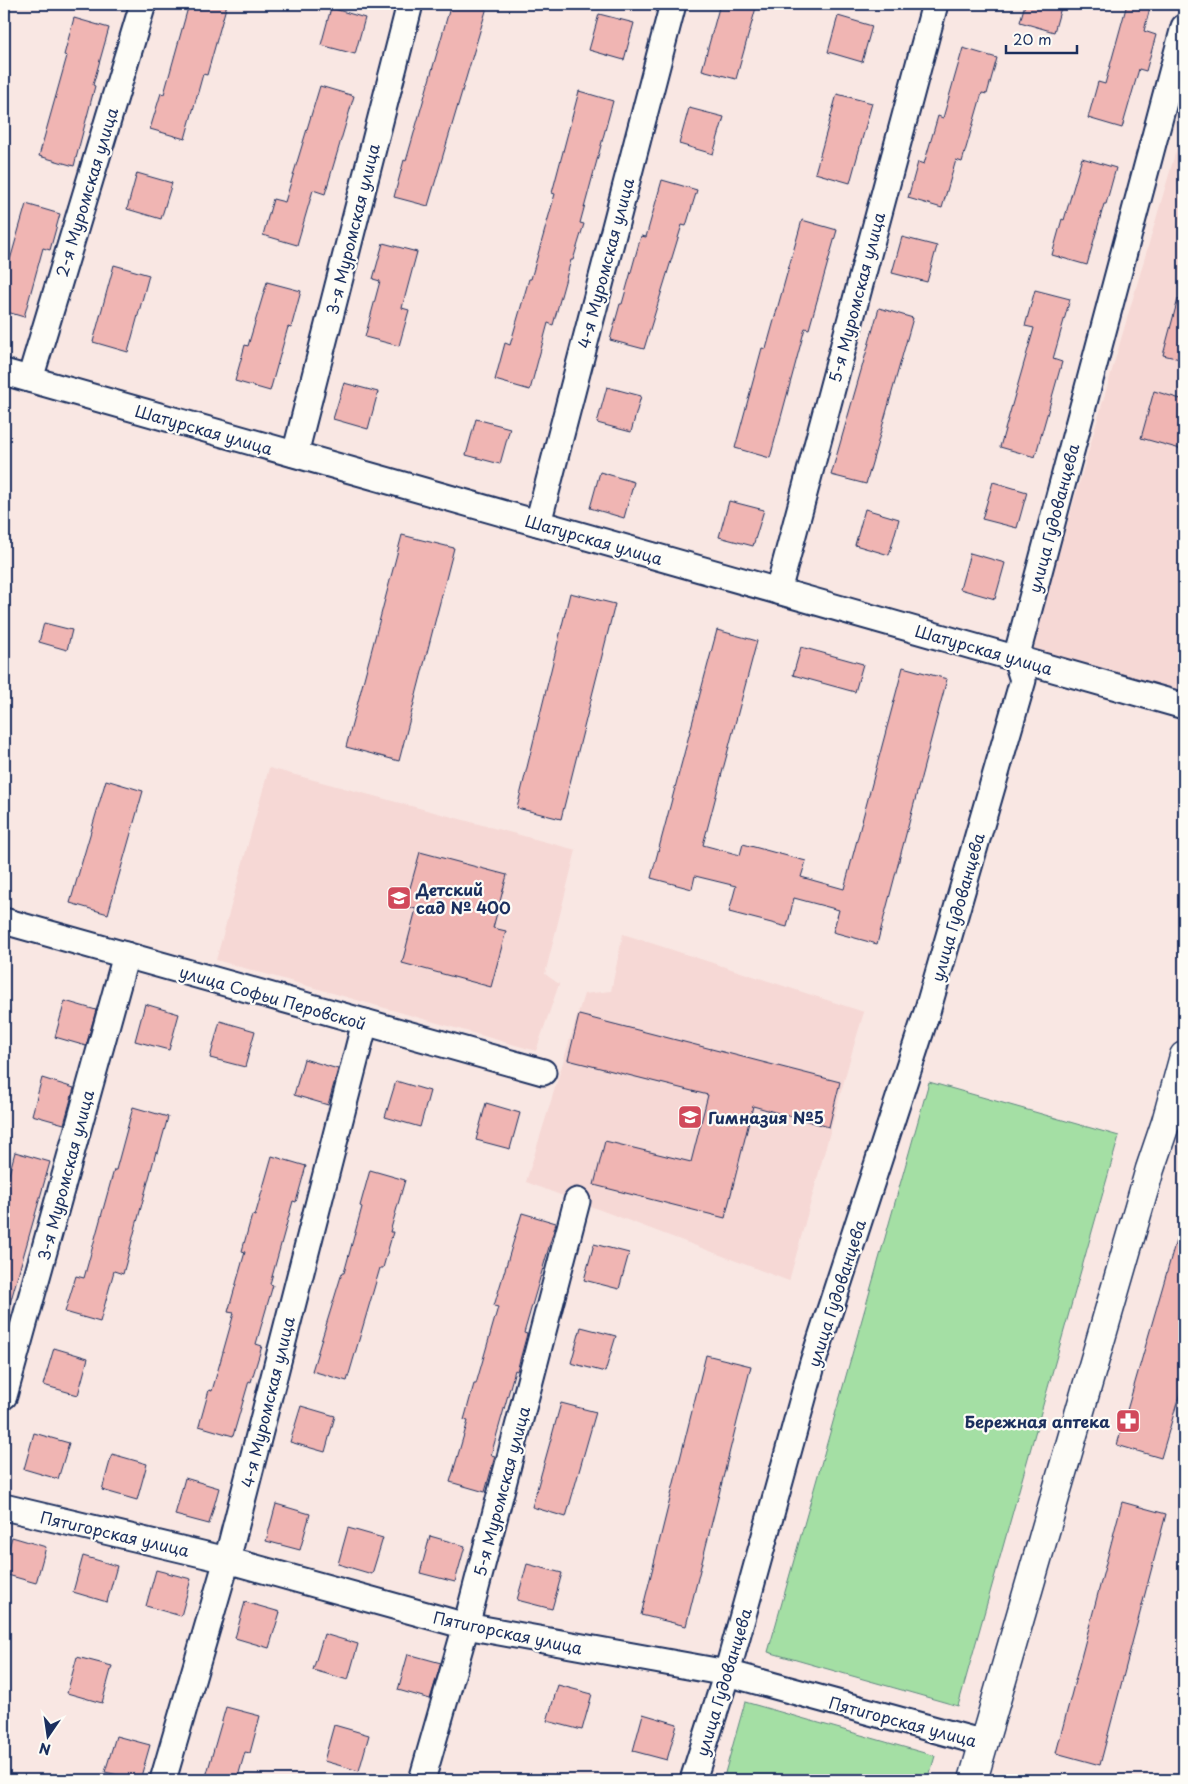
<svg xmlns="http://www.w3.org/2000/svg" width="1188" height="1784" viewBox="0 0 1188 1784" font-family="'Playpen Sans',sans-serif">
<style>
.built{fill:#f6d8d5}
.green{fill:#a4dfa4;stroke:#608781}
.building{fill:#f0b5b3;stroke:#1b2f5e}
.lines{fill:none;stroke-linecap:round;stroke-linejoin:round}
.minor-casing{stroke:#1b2f5e;stroke-width:29}
.tertiary-casing{stroke:#1b2f5e;stroke-width:31}
.minor{stroke:#fdfcf7;stroke-width:25}
.tertiary{stroke:#fdfcf7;stroke-width:28}
.labels{text-anchor:middle;dominant-baseline:central;stroke-width:4.5;stroke-linejoin:round;paint-order:stroke}
.street-label{font-size:16px;fill:#1b2f5e;stroke:#fdfcf7}
.poi-label{font-size:16px;font-weight:bold;fill:#1b2f5e;stroke:#fdfcf7;text-anchor:start}
</style>
<rect width="100%" height="100%" fill="#f9e7e3"/>
<filter id="ink" filterUnits="userSpaceOnUse"><feTurbulence type="fractalNoise" baseFrequency=".02" numOctaves="2"/><feDisplacementMap in="SourceGraphic" scale="10" xChannelSelector="R" yChannelSelector="G"/><feConvolveMatrix kernelMatrix="1 2 1 2 8 2 1 2 1" color-interpolation-filters="sRGB"/></filter>
<g filter="url(#ink)">
<g class="built">
<polygon points="1184,123 1184,694 1031,648"/>
<polygon points="269,768 576,850 545,974 559,984 536,1051 216,960"/>
<polygon points="623,934 864,1012 852,1052 789,1281 526,1182 584,994 611,991"/>
</g>
<g class="green">
<polygon points="929,1082 1119,1136 958,1706 768,1652"/>
<polygon points="745,1702 935,1756 928,1780 723,1780"/>
</g>
<g class="building">
<polygon points="189,4 227,4 207,75 203,74 185,139 150,129 161,93 164,94"/>
<polygon points="451,4 488,4 428,206 394,197 404,160 406,161"/>
<polygon points="720,4 757,4 736,79 702,70"/>
<polygon points="1025,4 1062,4 1054,32 1020,22"/>
<polygon points="1127,4 1151,4 1144,31 1156,35 1146,71 1139,69 1122,128 1088,118 1098,82 1105,84"/>
<polygon points="331,8 365,18 355,54 321,45"/>
<polygon points="599,14 634,23 624,60 589,50"/>
<polygon points="838,16 872,26 862,62 828,52"/>
<polygon points="74,18 109,28 93,85 95,86 74,166 39,156 67,56 64,55"/>
<polygon points="963,48 997,58 987,94 982,93 962,162 956,160 942,208 908,198 918,162 924,164 938,116 943,118"/>
<polygon points="320,86 354,96 325,194 313,190 297,245 263,235 273,199 285,202"/>
<polygon points="579,91 613,101 580,223 584,224 573,260 571,260 553,325 548,323 530,390 495,380 505,343 510,345 529,279 531,279 555,194 552,193"/>
<polygon points="837,94 872,103 850,183 815,173"/>
<polygon points="689,108 724,117 713,154 679,144"/>
<polygon points="1082,158 1116,168 1106,204 1104,204 1087,265 1052,255 1062,219 1064,220"/>
<polygon points="137,173 172,183 161,219 127,209"/>
<polygon points="662,180 697,190 686,226 682,225 644,349 610,340 620,304 622,304 641,236 646,237"/>
<polygon points="26,204 60,214 50,250 43,248 24,317 4,311 4,281"/>
<polygon points="802,220 837,230 809,329 805,328 770,458 735,448 762,348 766,349"/>
<polygon points="902,237 937,246 927,282 892,273"/>
<polygon points="383,243 417,252 402,308 409,310 399,346 365,337 380,281 373,279"/>
<polygon points="114,265 149,275 128,352 93,342"/>
<polygon points="267,282 301,291 291,328 288,327 270,391 235,381 245,345 248,346"/>
<polygon points="1035,290 1070,299 1053,359 1062,362 1035,457 1000,447 1034,328 1025,326"/>
<polygon points="1178,299 1184,300 1184,360 1163,355"/>
<polygon points="879,308 913,318 866,484 831,475"/>
<polygon points="344,383 378,392 368,429 333,419"/>
<polygon points="607,387 641,396 631,432 597,423"/>
<polygon points="1154,391 1184,400 1184,450 1141,438"/>
<polygon points="476,419 510,428 500,464 466,455"/>
<polygon points="600,472 634,482 624,518 590,508"/>
<polygon points="993,482 1027,492 1017,528 982,519"/>
<polygon points="729,501 764,510 753,546 719,537"/>
<polygon points="865,509 899,519 889,555 855,545"/>
<polygon points="402,535 454,548 399,761 346,747"/>
<polygon points="970,553 1005,563 995,599 960,589"/>
<polygon points="570,593 615,604 561,819 517,808"/>
<polygon points="44,623 72,630 67,650 39,642"/>
<polygon points="717,630 757,641 703,845 740,855 743,844 806,861 801,877 844,889 903,667 947,679 877,944 833,932 839,910 794,898 787,927 729,912 736,886 695,876 692,889 651,878"/>
<polygon points="801,647 863,664 855,692 793,675"/>
<polygon points="106,780 143,791 108,914 70,903"/>
<polygon points="420,852 507,875 493,928 506,931 491,987 402,963 416,909 405,906"/>
<polygon points="65,1001 96,1010 86,1046 55,1037"/>
<polygon points="145,1004 179,1014 169,1050 135,1041"/>
<polygon points="579,1015 840,1082 829,1127 753,1106 725,1218 594,1185 605,1141 691,1162 708,1095 568,1060"/>
<polygon points="220,1021 255,1031 245,1067 210,1058"/>
<polygon points="304,1059 338,1069 328,1105 294,1095"/>
<polygon points="42,1078 74,1088 64,1124 32,1115"/>
<polygon points="396,1081 430,1091 420,1127 385,1117"/>
<polygon points="486,1103 520,1113 510,1149 476,1140"/>
<polygon points="133,1107 168,1117 158,1153 156,1152 123,1274 114,1271 100,1322 65,1312 76,1276 84,1278 114,1170 116,1170"/>
<polygon points="15,1152 50,1162 9,1307 4,1306 4,1193"/>
<polygon points="272,1156 306,1166 296,1202 293,1201 270,1284 273,1285 256,1344 262,1346 251,1382 249,1381 233,1436 199,1426 209,1390 212,1391 234,1313 228,1312 245,1252 242,1251 252,1215 255,1216"/>
<polygon points="370,1170 405,1180 390,1232 393,1232 383,1268 380,1268 347,1381 312,1371 342,1273 344,1273 362,1207 360,1206"/>
<polygon points="522,1213 556,1223 524,1333 527,1334 517,1371 515,1370 491,1455 495,1456 485,1492 450,1482 468,1421 464,1420 474,1384 476,1384 498,1307 494,1306"/>
<polygon points="1179,1230 1184,1231 1184,1379 1161,1458 1117,1445"/>
<polygon points="594,1244 629,1253 619,1289 584,1280"/>
<polygon points="581,1327 616,1336 605,1372 571,1363"/>
<polygon points="54,1348 88,1358 78,1395 43,1385"/>
<polygon points="706,1355 751,1366 686,1626 641,1615"/>
<polygon points="561,1403 596,1412 566,1517 532,1507"/>
<polygon points="301,1406 335,1416 325,1452 290,1442"/>
<polygon points="34,1433 69,1443 58,1479 24,1469"/>
<polygon points="112,1454 147,1464 137,1500 102,1490"/>
<polygon points="185,1478 219,1488 209,1524 175,1515"/>
<polygon points="1122,1502 1166,1514 1100,1765 1056,1753"/>
<polygon points="276,1504 310,1514 300,1550 266,1541"/>
<polygon points="348,1528 383,1538 372,1574 338,1564"/>
<polygon points="430,1536 465,1546 455,1582 420,1573"/>
<polygon points="12,1537 46,1547 36,1583 4,1574 4,1566"/>
<polygon points="83,1556 117,1566 107,1602 73,1592"/>
<polygon points="527,1564 562,1573 552,1609 517,1600"/>
<polygon points="156,1570 191,1579 181,1616 146,1606"/>
<polygon points="245,1602 280,1612 269,1648 235,1638"/>
<polygon points="324,1634 358,1644 348,1680 313,1670"/>
<polygon points="408,1654 441,1663 430,1699 398,1690"/>
<polygon points="77,1657 112,1666 102,1703 67,1693"/>
<polygon points="558,1685 592,1694 582,1730 547,1721"/>
<polygon points="226,1707 260,1716 250,1753 245,1752 237,1780 205,1780"/>
<polygon points="643,1714 677,1724 667,1760 633,1751"/>
<polygon points="334,1725 369,1735 359,1771 324,1761"/>
<polygon points="116,1736 150,1745 140,1780 105,1772"/>
</g>
<g class="lines">
<defs>
<g id="minor">
<polyline points="4,372 1184,706"/>
<polyline points="30,379 143,4"/>
<polyline points="295,454 410,4"/>
<polyline points="538,523 673,4"/>
<polyline points="778,591 935,4"/>
<polyline points="4,921 543,1072"/>
<polyline points="4,1396 126,955"/>
<polyline points="4,1507 227,1560 466,1626 727,1673 984,1743"/>
<polyline points="163,1780 227,1560 365,1022"/>
<polyline points="422,1780 466,1626 577,1201"/>
<polyline points="693,1780 727,1673 813,1362 927,1012 1023,680 1016,658 1184,27"/>
</g>
<polyline id="tertiary" points="973,1780 1150,1169 1166,1122 1184,1056"/>
</defs>
<use href="#minor" class="minor-casing"/>
<use href="#tertiary" class="tertiary-casing"/>
<use href="#minor" class="minor"/>
<use href="#tertiary" class="tertiary"/>
</g>
</g>
<defs>
<symbol id="school-square" viewBox="-11 -11 22 22"><rect x="-9" y="-9" width="18" height="18" rx="4" fill="#d1495b" stroke="#fdfcf7"/><path d="M0-5L7-2L0 1L-7-2ZM-4 1L0 2.5L4 1V4Q0 6-4 4Z" fill="#fff"/></symbol>
<symbol id="pharmacy-square" viewBox="-11 -11 22 22"><rect x="-9" y="-9" width="18" height="18" rx="4" fill="#d1495b" stroke="#fdfcf7"/><path d="M-2-6h4v4h4v4h-4v4h-4v-4h-4v-4h4Z" fill="#fff"/></symbol>
</defs>
<g fill-rule="evenodd">
<use href="#school-square" x="385" y="884" width="28" height="28"/>
<use href="#school-square" x="676" y="1103" width="28" height="28"/>
<use href="#pharmacy-square" x="1114" y="1407" width="28" height="28"/>
</g>
<g class="labels">
<g class="street-label">
<text transform="translate(86 192) rotate(-73)">2-я Муромская улица</text>
<text transform="translate(352 229) rotate(-76)">3-я Муромская улица</text>
<text transform="translate(605 263) rotate(-75)">4-я Муромская улица</text>
<text transform="translate(856 297) rotate(-75)">5-я Муромская улица</text>
<text transform="translate(204 429) rotate(16)">Шатурская улица</text>
<text transform="translate(1053 518) rotate(-75)">улица Гудованцева</text>
<text transform="translate(594 539) rotate(16)">Шатурская улица</text>
<text transform="translate(984 649) rotate(16)">Шатурская улица</text>
<text transform="translate(957 907) rotate(-74)">улица Гудованцева</text>
<text transform="translate(273 997) rotate(16)">улица Софьи Перовской</text>
<text transform="translate(65 1175) rotate(-75)">3-я Муромская улица</text>
<text transform="translate(836 1293) rotate(-72)">улица Гудованцева</text>
<text transform="translate(267 1402) rotate(-76)">4-я Муромская улица</text>
<text transform="translate(501 1491) rotate(-75)">5-я Муромская улица</text>
<text transform="translate(115 1533) rotate(13)">Пятигорская улица</text>
<text transform="translate(508 1632) rotate(12)">Пятигорская улица</text>
<text transform="translate(723 1682) rotate(-73)">улица Гудованцева</text>
<text transform="translate(903 1721) rotate(15)">Пятигорская улица</text>
</g>
<g class="poi-label">
<text x="416" y="889">Детский<tspan x="416" dy="18">сад № 400</tspan></text>
<text x="708" y="1117">Гимназия №5</text>
<text x="1110" y="1421" text-anchor="end">Бережная аптека</text>
</g>
</g>
<rect width="1188" height="1784" fill="none" stroke="#fdfcf7" stroke-width="20"/>
<rect x="10" y="10" width="1168" height="1764" fill="none" stroke="#1b2f5e" stroke-width="2" filter="url(#ink)"/>
<g transform="translate(48 1736) rotate(193)" stroke="#fdfcf7" stroke-width="4" paint-order="stroke">
<path d="M0-4L9 19L0 12L-9 19Z" fill="#1b2f5e"/>
<text y="-8" font-size="14" font-weight="bold" text-anchor="middle" fill="#1b2f5e">N</text>
</g>
<path d="M1006 45v8h71v-8" fill="none" stroke="#1b2f5e" stroke-width="2.5"/>
<text x="1013" y="45" font-size="15" fill="#1b2f5e" stroke="#fdfcf7" stroke-width="4" paint-order="stroke">20 m</text>
</svg>
